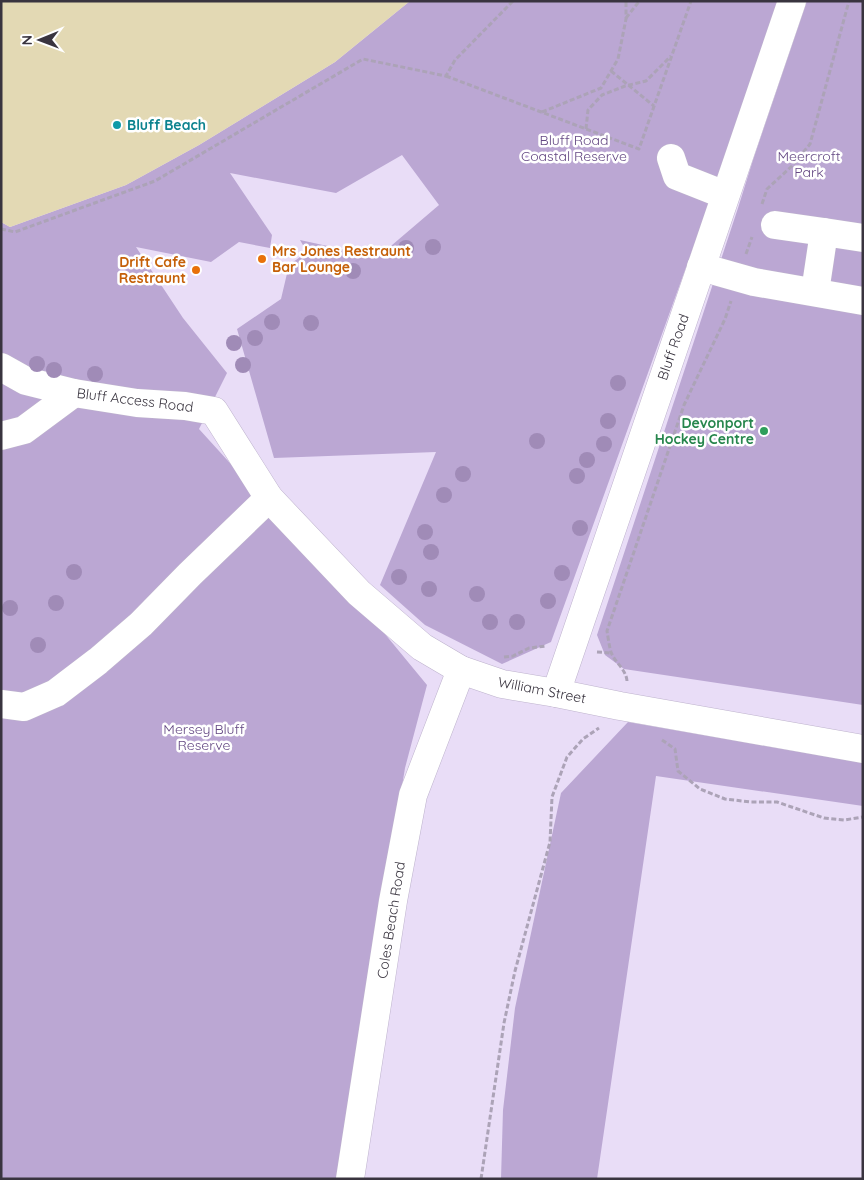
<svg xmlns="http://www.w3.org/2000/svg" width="864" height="1180" viewBox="0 0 864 1180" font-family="Quicksand,sans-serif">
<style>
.green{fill:#bba7d3}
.sand{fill:#e3d9b4}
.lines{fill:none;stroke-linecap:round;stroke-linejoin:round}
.minor-casing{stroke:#beb3cd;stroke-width:29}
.path{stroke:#aca3b7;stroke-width:3;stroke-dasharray:5 2.5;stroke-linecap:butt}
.minor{stroke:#fff;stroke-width:28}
.tree{fill:#a08bb7}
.culture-dot{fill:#0f9aa8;stroke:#fff;stroke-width:2}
.food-dot{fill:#e8710a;stroke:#fff;stroke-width:2}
.leisure-dot{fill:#2e9e5b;stroke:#fff;stroke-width:2}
.labels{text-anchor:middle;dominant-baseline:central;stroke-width:5;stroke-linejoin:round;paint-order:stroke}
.culture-label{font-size:14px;font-weight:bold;fill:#0d838f;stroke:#fff;text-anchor:start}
.park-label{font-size:14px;fill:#644883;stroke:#fff}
.food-label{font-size:14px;font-weight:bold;fill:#c56008;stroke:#fff;text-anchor:start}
.street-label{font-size:14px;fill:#39343f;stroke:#fff}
.leisure-label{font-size:14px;font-weight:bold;fill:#27864d;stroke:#fff;text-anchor:end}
</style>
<rect width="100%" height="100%" fill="#e9ddf7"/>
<g class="green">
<polygon points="410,1 782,1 551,642 502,664 425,625 380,585 436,452 274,458 237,329 281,299 289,265 307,252 300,240 378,257 439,205 402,155 336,193 230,173 272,235 270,248 239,242 211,262 136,247 183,318 227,373 199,429 380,628 427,685 405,768 338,1179 1,1179 1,222 10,227 126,185 199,145 335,62"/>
<polygon points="807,1 863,1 863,705 624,669 605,655 597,635 738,208 753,160"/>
<polygon points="628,722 863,763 863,806 656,776 597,1179 501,1179 503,1110 515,1008 561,793"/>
</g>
<polygon class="sand" points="1,1 410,1 335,62 199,145 126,185 10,227 1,222"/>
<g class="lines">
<defs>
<g id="minor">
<polyline points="671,158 677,176 725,195"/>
<polyline points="775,225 824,232"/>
<polyline points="701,267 754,282 863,301"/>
<polyline points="815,292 824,232 863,238"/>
<polyline points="1,367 26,381 74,393 137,403 185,406 214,411 269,498 359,593 422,647 461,670 502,684 556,693 620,706 863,749"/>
<polyline points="1,436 24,430 74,393"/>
<polyline points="556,693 792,1"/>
<polyline points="1,704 24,707 56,693 98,661 141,624 190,574 269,498"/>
<polyline points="350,1179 393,901 413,795 461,670"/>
</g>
</defs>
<use href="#minor" class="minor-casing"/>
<g class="path">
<polyline points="626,18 637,4 640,1"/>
<polyline points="611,71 654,106"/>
<polyline points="446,76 639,149 691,1"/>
<polyline points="542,112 601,88 618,59 626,19 626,1"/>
<polyline points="586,129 588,110 602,95 625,86 646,81 671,56"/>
<polyline points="762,204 767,189 792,166 810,144 849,1"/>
<polyline points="1,229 15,232 155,181 363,59 446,76 455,60 513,1"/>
<polyline points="746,254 752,237"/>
<polyline points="597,652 611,653"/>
<polyline points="504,657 513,656 529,648 546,646"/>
<path d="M627 681C626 669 615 663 611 652 609 645 608 637 607 631L684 405 725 319 731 301"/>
<polyline points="662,740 675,749 678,771 700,789 725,799 751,802 777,802 824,818 844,820 863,817"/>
<polyline points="481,1179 504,1023 515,971 550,842 552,797 567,757 583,739 599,728"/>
</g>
<use href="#minor" class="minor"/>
</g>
<g class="tree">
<circle cx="433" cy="247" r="8"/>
<circle cx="406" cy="248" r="8"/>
<circle cx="353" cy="271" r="8"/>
<circle cx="272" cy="322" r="8"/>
<circle cx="311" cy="323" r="8"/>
<circle cx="255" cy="338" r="8"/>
<circle cx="234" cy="343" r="8"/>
<circle cx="37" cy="364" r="8"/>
<circle cx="243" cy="365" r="8"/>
<circle cx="54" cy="370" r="8"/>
<circle cx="95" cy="374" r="8"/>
<circle cx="618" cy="383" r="8"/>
<circle cx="608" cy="421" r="8"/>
<circle cx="537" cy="441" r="8"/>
<circle cx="604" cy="444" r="8"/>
<circle cx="587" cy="460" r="8"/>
<circle cx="463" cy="474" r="8"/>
<circle cx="577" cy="476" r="8"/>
<circle cx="444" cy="495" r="8"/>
<circle cx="580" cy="528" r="8"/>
<circle cx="425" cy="532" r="8"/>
<circle cx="431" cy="552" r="8"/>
<circle cx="74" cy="572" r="8"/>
<circle cx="562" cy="573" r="8"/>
<circle cx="399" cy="577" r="8"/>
<circle cx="429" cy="589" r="8"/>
<circle cx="477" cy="594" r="8"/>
<circle cx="548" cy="601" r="8"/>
<circle cx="56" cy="603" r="8"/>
<circle cx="10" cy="608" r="8"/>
<circle cx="490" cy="622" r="8"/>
<circle cx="517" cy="622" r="8"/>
<circle cx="38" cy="645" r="8"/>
</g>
<circle class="culture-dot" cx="117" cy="125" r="5"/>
<g class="food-dot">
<circle cx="262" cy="259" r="5"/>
<circle cx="196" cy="270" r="5"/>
</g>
<circle class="leisure-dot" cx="764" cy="431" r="5"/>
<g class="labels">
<g class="culture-label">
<text x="127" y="125">Bluff Beach</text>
</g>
<g class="park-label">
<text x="574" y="140">Bluff Road<tspan x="574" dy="16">Coastal Reserve</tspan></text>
<text x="809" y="156">Meercroft<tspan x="809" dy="16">Park</tspan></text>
<text x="204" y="729">Mersey Bluff<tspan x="204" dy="16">Reserve</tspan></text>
</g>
<g class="food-label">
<text x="272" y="251">Mrs Jones Restraunt<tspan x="272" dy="16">Bar Lounge</tspan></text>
<text x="186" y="262" text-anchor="end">Drift Cafe<tspan x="186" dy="16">Restraunt</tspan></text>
</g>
<g class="street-label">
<text transform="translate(673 347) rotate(-71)">Bluff Road</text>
<text transform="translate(135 400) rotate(7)">Bluff Access Road</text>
<text transform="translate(542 690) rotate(11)">William Street</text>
<text transform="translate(391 920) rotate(-81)">Coles Beach Road</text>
</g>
<g class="leisure-label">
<text x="754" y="423">Devonport<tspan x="754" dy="16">Hockey Centre</tspan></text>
</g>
</g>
<rect width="864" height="1180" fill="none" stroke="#39343f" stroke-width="5"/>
<g transform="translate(40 40) rotate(269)" stroke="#ffffff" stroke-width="4" paint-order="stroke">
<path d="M0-4L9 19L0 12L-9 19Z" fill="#39343f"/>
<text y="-8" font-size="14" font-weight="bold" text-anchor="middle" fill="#39343f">N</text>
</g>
</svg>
